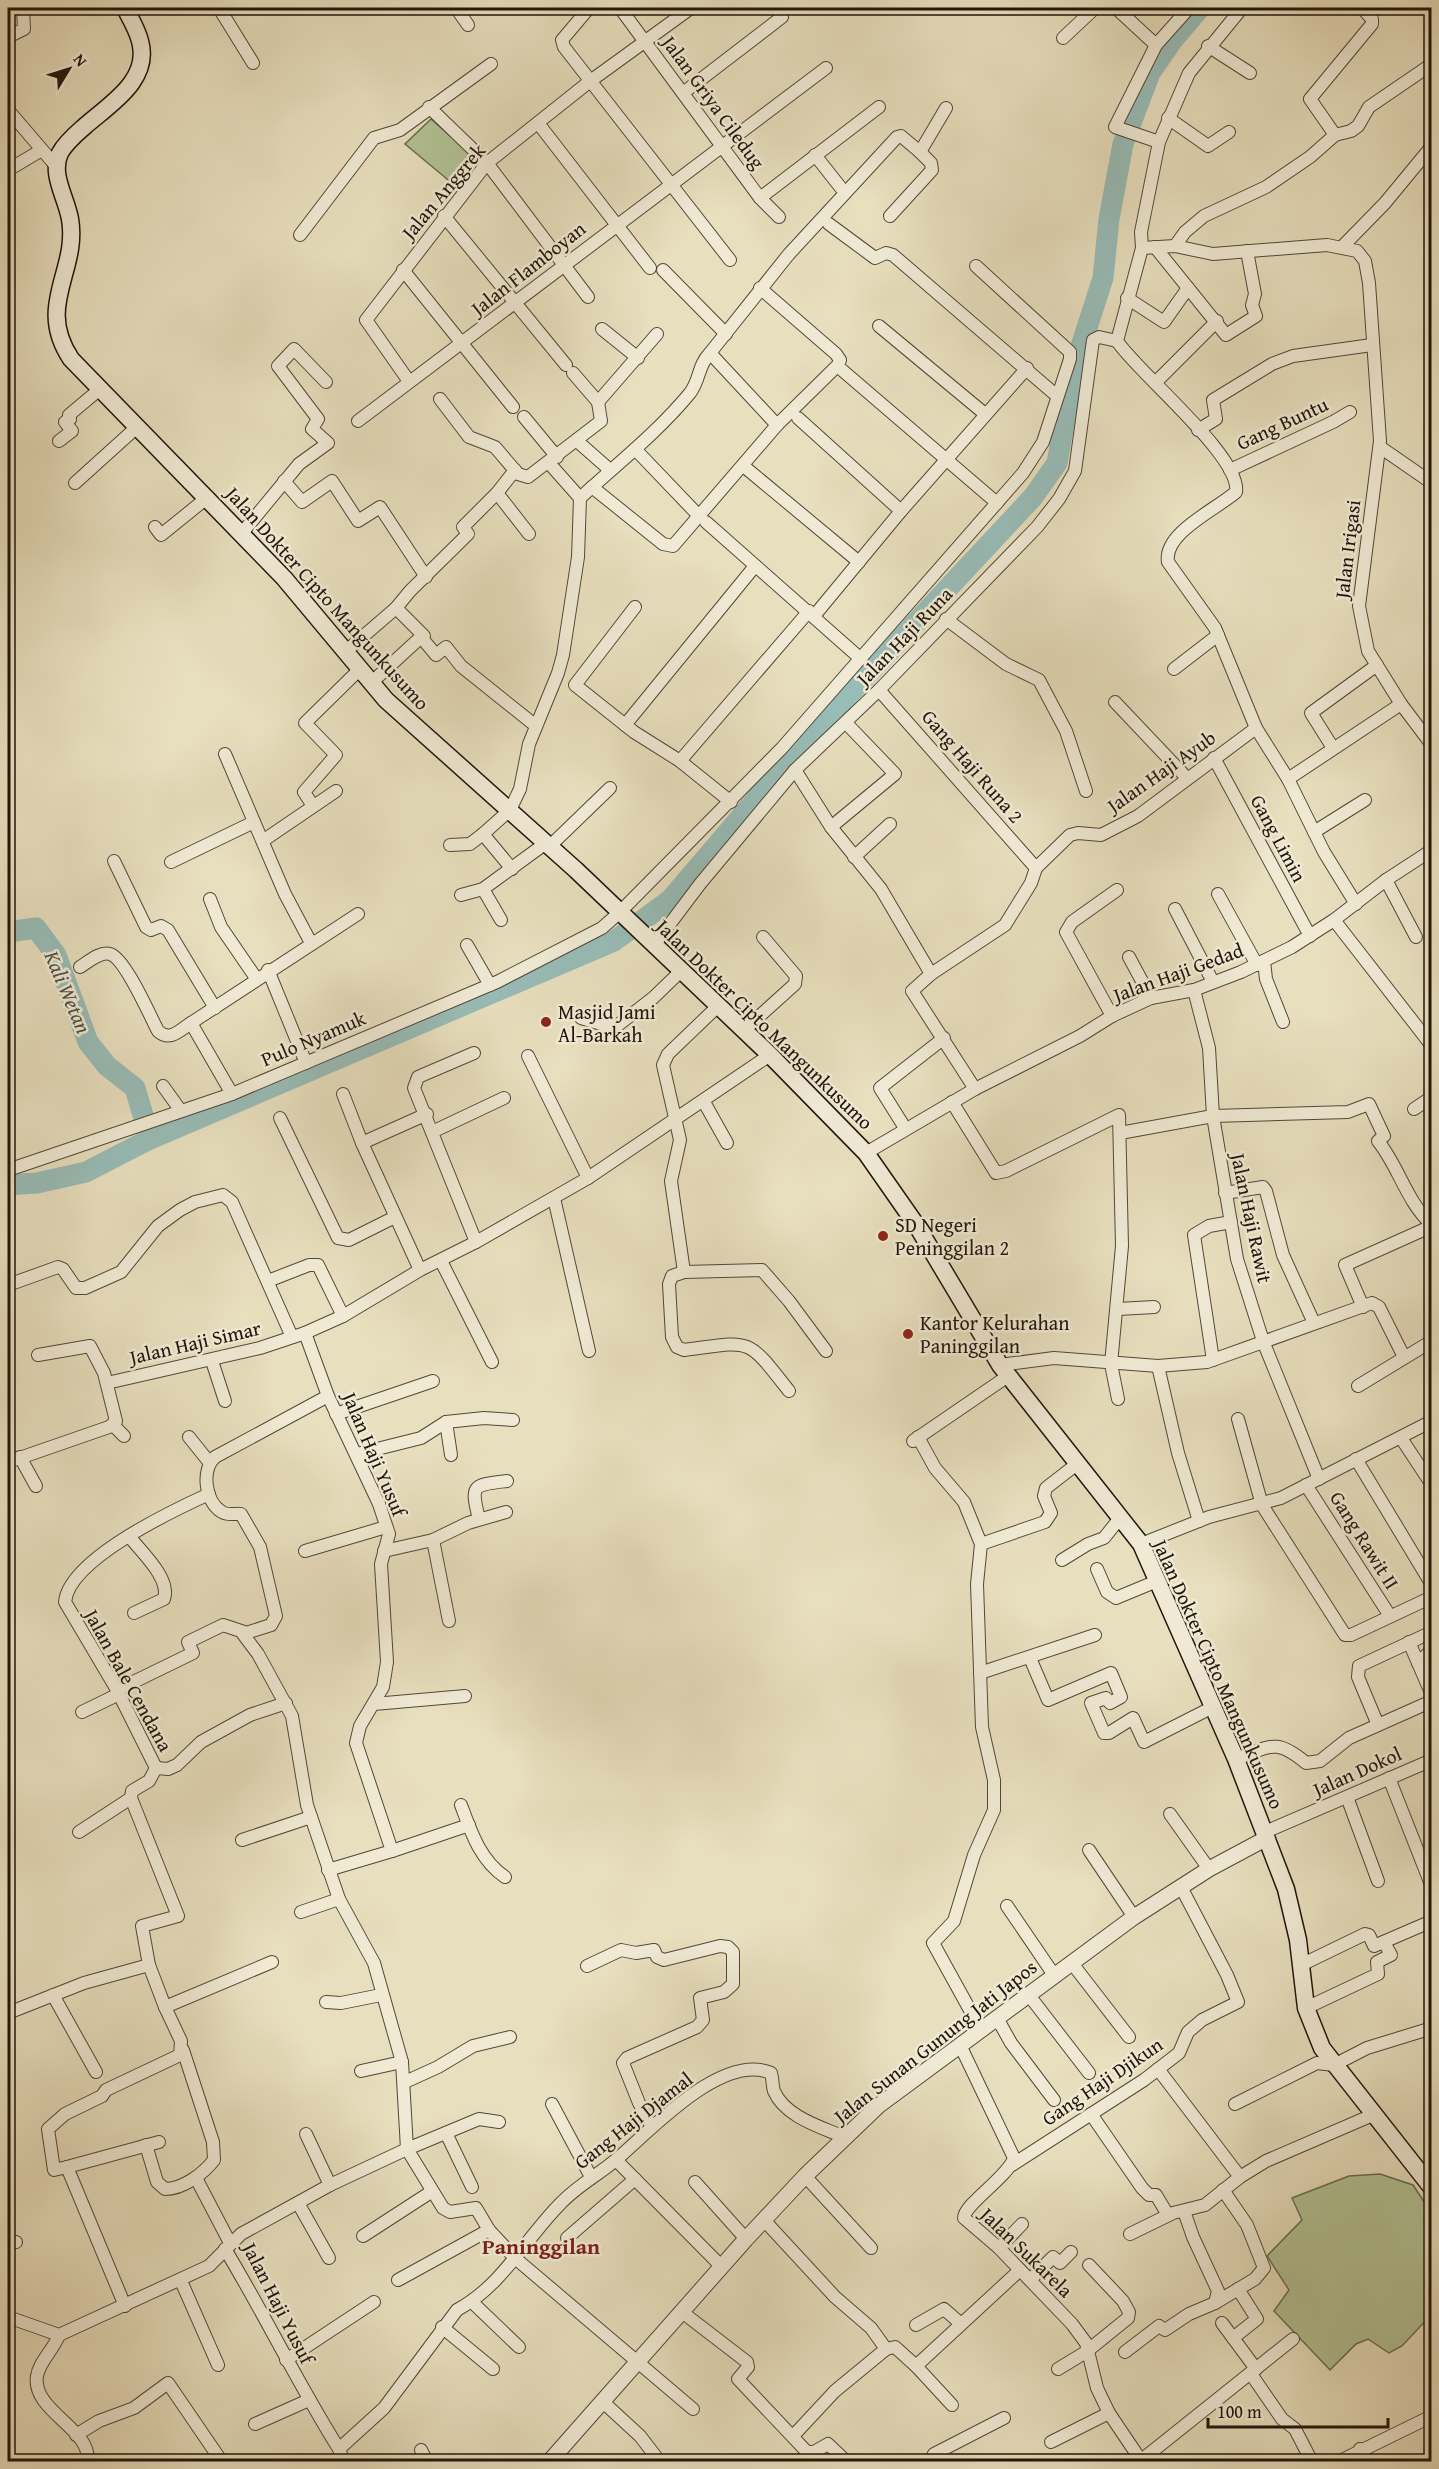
<svg xmlns="http://www.w3.org/2000/svg" width="1439" height="2469" viewBox="0 0 1439 2469" font-family="'Gentium Book Plus',serif">
<style>
.green{fill:#b2c295;stroke:#686c50;stroke-width:1.5}
.lines{fill:none;stroke-linecap:round;stroke-linejoin:round}
.river{stroke:#98bcb7;stroke-width:21}
.minor-casing{stroke:#514837;stroke-width:14}
.tertiary-casing{stroke:#514837;stroke-width:17}
.secondary-casing{stroke:#1f150a;stroke-width:19}
.minor{stroke:#f0ead5;stroke-width:12}
.tertiary{stroke:#f0ead5;stroke-width:15}
.secondary{stroke:#f0ead5;stroke-width:16}
.poi-dot{fill:#8f2418;stroke:#f0ead5;stroke-width:2}
.labels{text-anchor:middle;dominant-baseline:central;stroke-width:5;stroke-linejoin:round;paint-order:stroke}
.street-label{font-size:20px;fill:#1f150a;stroke:#f0ead5}
.poi-label{font-size:20px;fill:#1f150a;stroke:#f0ead5;text-anchor:start}
.water-label{font-size:21px;font-style:italic;fill:#494f47;stroke:#f0ead5}
.quarter-label{font-size:22px;font-weight:bold;fill:#7a1f14;stroke:#f0ead5}
</style>
<rect width="100%" height="100%" fill="#e8dfbe"/>
<filter id="stains"><feTurbulence type="fractalNoise" baseFrequency=".00333" numOctaves="4"/><feColorMatrix values="0 0 0 0 .2 0 0 0 0 .09 0 0 0 0 .02 0 0 0 .5 -.17"/></filter>
<radialGradient id="worn" r=".72"><stop offset=".6" stop-color="#630" stop-opacity="0"/><stop offset="1" stop-color="#630" stop-opacity=".3"/></radialGradient>
<g class="green">
<polygon points="431,119 474,157 453,184 405,144"/>
<polygon points="1380,2174 1413,2185 1431,2212 1431,2315 1402,2346 1389,2353 1368,2339 1356,2344 1330,2370 1274,2311 1289,2290 1267,2256 1302,2220 1292,2198 1349,2176"/>
</g>
<g class="lines">
<g class="river">
<polyline points="8,932 36,928 56,955 88,1042 107,1066 135,1088 150,1139"/>
<polyline points="8,1185 37,1183 86,1172 150,1139 614,941 670,900 810,736 1033,497 1057,463 1074,368 1103,278 1109,219 1123,144 1150,73 1172,41 1200,8"/>
</g>
<defs>
<g id="minor">
<polyline points="219,8 253,63"/>
<polyline points="456,8 468,25"/>
<polyline points="589,8 562,40 564,47 730,260"/>
<polyline points="620,8 760,198 779,217"/>
<polyline points="1116,8 1156,45"/>
<path d="M1242 8 1189 73 1159 142 1141 232 1142 248 1117 341C1137 372 1242 457 1236 492 1217 509 1163 533 1168 562L1215 628 1256 728 1288 779 1324 852 1356 904"/>
<polyline points="8,37 24,29 23,8"/>
<polyline points="1063,38 1095,8"/>
<polyline points="1208,46 1250,73"/>
<polyline points="683,93 782,17"/>
<polyline points="429,107 487,163 588,297"/>
<polyline points="8,110 56,166"/>
<polyline points="1168,118 1208,146 1229,132"/>
<polyline points="538,123 650,268"/>
<polyline points="1335,135 1310,99 1372,24 1372,19 1362,8"/>
<polyline points="1159,142 1115,127 1156,45 1189,8"/>
<polyline points="815,155 841,188"/>
<polyline points="8,170 40,151"/>
<polyline points="760,198 879,107"/>
<polyline points="444,216 566,365"/>
<polyline points="890,216 932,170 931,163 920,152"/>
<polyline points="829,224 875,258 886,253 893,255 1057,396"/>
<polyline points="300,235 374,138 400,130 491,64"/>
<polyline points="1175,246 1185,232 1204,216 1266,187 1310,157 1335,135 1351,131 1358,126 1369,107 1432,64"/>
<polyline points="1155,247 1226,335 1256,316 1252,305 1255,294 1247,251"/>
<polyline points="1342,247 1385,203 1432,146"/>
<polyline points="1142,248 1175,246 1213,254 1327,245 1357,251 1365,261 1369,283 1380,441 1359,606 1368,651 1401,704 1432,745"/>
<polyline points="403,270 513,407"/>
<polyline points="663,270 726,334"/>
<polyline points="1127,298 1164,322 1188,288"/>
<polyline points="879,326 985,414"/>
<polyline points="602,329 638,358"/>
<polyline points="710,353 789,254 897,137 901,136 920,152 946,108"/>
<polyline points="842,370 997,503"/>
<polyline points="573,373 598,402"/>
<polyline points="408,380 366,320 487,163 589,82 691,8"/>
<polyline points="1156,382 1217,321"/>
<polyline points="440,399 469,437 495,447 518,474 528,477 601,421 598,402"/>
<polyline points="598,402 657,334"/>
<polyline points="524,417 557,457"/>
<polyline points="798,418 901,511"/>
<polyline points="358,421 826,68"/>
<polyline points="1198,430 1216,419 1213,400 1272,364 1293,356 1372,345"/>
<polyline points="59,441 72,431 65,422 70,419 69,415 100,389"/>
<polyline points="577,441 610,470"/>
<polyline points="1380,447 1432,483"/>
<polyline points="635,449 700,517"/>
<polyline points="549,463 580,498"/>
<polyline points="747,469 859,562"/>
<polyline points="1230,470 1333,422 1350,412"/>
<polyline points="284,481 302,502 332,481 358,521 380,507 426,577"/>
<polyline points="75,483 137,427"/>
<polyline points="592,487 663,544 673,546 777,425 838,365 840,360 836,354 760,288"/>
<polyline points="497,493 529,534"/>
<polyline points="706,522 861,659"/>
<polyline points="155,527 161,535 208,497"/>
<polyline points="242,533 299,464 328,443 312,429 318,419 278,366 294,349 326,382"/>
<polyline points="635,607 575,685 634,732 680,761 731,802"/>
<polyline points="396,608 424,636 421,637"/>
<polyline points="814,616 901,511 1027,368"/>
<polyline points="946,619 1006,664 1039,680 1066,731 1086,791"/>
<polyline points="345,652 396,608 410,591 468,534 463,527 497,493 515,470"/>
<polyline points="1174,669 1218,635"/>
<polyline points="371,683 421,637 436,655 446,647 461,666 536,726"/>
<polyline points="879,690 1036,868"/>
<polyline points="1115,702 1186,777"/>
<polyline points="625,725 755,566"/>
<polyline points="1333,748 1311,713 1377,665"/>
<polyline points="225,754 285,894 311,943"/>
<polyline points="1214,758 1310,936"/>
<polyline points="680,761 809,611"/>
<polyline points="795,770 831,827 881,889 931,974"/>
<polyline points="1288,779 1401,704"/>
<polyline points="1432,798 1432,814"/>
<polyline points="313,806 304,792 336,755 305,723 359,670"/>
<polyline points="831,827 895,774 846,723"/>
<polyline points="1314,832 1365,800"/>
<polyline points="483,834 512,869"/>
<polyline points="264,840 336,791"/>
<path d="M450 845 470 844 483 834 510 810 520 789 529 744 558 673 563 655 578 557 580 498C617 464 658 432 690 393 700 380 698 365 710 353L777 425"/>
<polyline points="550,846 610,788"/>
<polyline points="854,857 890,824"/>
<polyline points="114,861 146,927 151,930 161,926 168,930 215,1008"/>
<polyline points="171,862 254,822"/>
<polyline points="1386,880 1416,937"/>
<polyline points="483,889 501,920"/>
<polyline points="1218,894 1257,965"/>
<polyline points="461,895 483,889 546,843"/>
<polyline points="210,899 221,927 256,978"/>
<polyline points="1175,909 1213,982"/>
<polyline points="1334,920 1432,1046"/>
<polyline points="467,945 490,985"/>
<polyline points="654,945 700,884 795,770 879,690 1037,527 1059,499 1075,471 1093,340 1099,337 1117,341"/>
<polyline points="1129,957 1151,998"/>
<polyline points="1264,961 1266,979 1283,1022"/>
<path d="M80 967C88 962 100 951 110 954 125 958 150 1016 158 1031 170 1042 180 1030 191 1023L232 1094"/>
<polyline points="268,970 306,1063"/>
<polyline points="1194,990 1209,1048 1213,1116 1237,1259 1263,1341 1319,1479"/>
<polyline points="1112,1016 1066,932 1072,922 1117,890"/>
<polyline points="581,1018 611,1027 618,1025 653,998 681,971"/>
<polyline points="191,1023 358,914"/>
<polyline points="744,1030 795,984 796,976 763,937"/>
<polyline points="474,1053 418,1077 414,1088 476,1242"/>
<polyline points="528,1056 588,1178"/>
<polyline points="163,1086 181,1111"/>
<polyline points="975,1089 912,991 931,974 1005,925 1031,883 1036,868 1070,835 1078,833 1101,835 1138,816 1256,728"/>
<polyline points="343,1094 362,1143 420,1270"/>
<polyline points="704,1102 727,1143"/>
<polyline points="952,1102 996,1173 1006,1171 1119,1115 1122,1246 1111,1364 1118,1399"/>
<polyline points="1414,1109 1432,1097"/>
<polyline points="280,1118 338,1238 349,1240 395,1217"/>
<polyline points="905,1128 880,1088 944,1038"/>
<polyline points="432,1132 504,1098"/>
<path d="M1120 1133 1213 1116 1348 1112 1369 1104 1384 1136 1378 1141C1399 1167 1406 1201 1432 1225"/>
<polyline points="362,1143 427,1114"/>
<polyline points="866,1153 975,1089 1080,1036 1112,1016 1151,998 1194,990 1241,972 1292,947 1334,920 1386,880 1432,850"/>
<polyline points="8,1170 232,1094 497,982 602,928 620,912 782,748 1023,473 1043,442 1070,359 1070,352 976,266"/>
<polyline points="1225,1193 1263,1187 1266,1191 1283,1255 1314,1323"/>
<polyline points="554,1198 589,1351"/>
<polyline points="441,1261 492,1362"/>
<polyline points="684,1272 671,1181 680,1140 663,1065 668,1054 718,1006"/>
<polyline points="268,1281 309,1265 318,1265 343,1316"/>
<polyline points="8,1285 58,1267 63,1269 76,1288 85,1288 121,1272 158,1226 180,1210 195,1202 223,1195 232,1202 292,1337"/>
<polyline points="1363,1307 1345,1265 1432,1226"/>
<polyline points="1118,1309 1154,1307"/>
<polyline points="305,1333 328,1396 379,1504 389,1534 381,1564 387,1662 383,1687 360,1726 356,1743 392,1851 328,1870"/>
<polyline points="1213,1360 1194,1235 1209,1226 1231,1222"/>
<polyline points="212,1361 225,1401"/>
<polyline points="1000,1365 1054,1358 1158,1366 1207,1362 1372,1303 1379,1307 1404,1357"/>
<polyline points="1158,1366 1178,1453 1199,1521"/>
<polyline points="107,1383 260,1348 305,1333 343,1316 420,1270 476,1242 588,1178 770,1055"/>
<polyline points="1358,1386 1432,1341"/>
<path d="M789 1391C746 1336 752 1341 684 1350L677 1347 672 1337 669 1284 672 1276 684 1272 762 1270 789 1301 826 1351"/>
<path d="M328 1396 215 1457C201 1470 205 1502 222 1512 228 1516 236 1513 241 1514L260 1547 276 1616 271 1625 243 1634 258 1654 292 1716 307 1805 339 1899 374 1963 402 2062 407 2149"/>
<polyline points="336,1414 433,1381"/>
<polyline points="1238,1419 1262,1505 1345,1635 1351,1635 1432,1597"/>
<polyline points="446,1422 451,1455"/>
<polyline points="113,1425 124,1436"/>
<polyline points="189,1437 209,1462"/>
<polyline points="918,1437 935,1468 964,1502 981,1544 977,1584 982,1727 994,1780 994,1810 974,1855 954,1921 933,1943 981,2030"/>
<polyline points="1401,1438 1432,1485"/>
<polyline points="913,1441 1008,1376"/>
<polyline points="357,1454 421,1438 446,1422 484,1418 513,1420"/>
<polyline points="20,1457 36,1486"/>
<polyline points="1356,1459 1432,1585"/>
<polyline points="8,1462 109,1427 116,1421 104,1373 90,1346 38,1355"/>
<polyline points="1306,1485 1390,1616"/>
<path d="M479 1519C470 1484 473 1485 507 1481"/>
<path d="M129 1536C141 1552 171 1578 164 1599L134 1613"/>
<polyline points="433,1540 449,1621"/>
<polyline points="981,1544 1045,1522 1051,1513 1044,1496 1046,1488 1077,1464"/>
<polyline points="1141,1544 1209,1517 1281,1498 1432,1421"/>
<polyline points="305,1551 386,1527"/>
<polyline points="384,1551 433,1540 468,1523 506,1512"/>
<polyline points="1062,1560 1088,1544 1104,1538 1120,1518"/>
<polyline points="1097,1569 1107,1592 1116,1598 1157,1581"/>
<polyline points="1409,1642 1432,1695"/>
<polyline points="1030,1658 1048,1700 1111,1673 1121,1697 1110,1703 1106,1698 1091,1703 1104,1733 1109,1733 1133,1718 1144,1742 1213,1707"/>
<polyline points="1418,1663 1432,1650"/>
<polyline points="980,1673 1095,1635"/>
<polyline points="117,1690 193,1653 188,1642 223,1625 244,1632"/>
<polyline points="374,1704 465,1696"/>
<polyline points="82,1712 119,1694"/>
<polyline points="1378,1725 1358,1677 1359,1666 1432,1632"/>
<path d="M1236 1759C1270 1747 1275 1737 1306 1763L1320 1761 1349 1738 1432 1701"/>
<polyline points="156,1768 168,1769 177,1765 201,1742 250,1715 286,1703"/>
<polyline points="1389,1778 1432,1887"/>
<polyline points="1347,1797 1378,1881"/>
<path d="M461 1805C471 1832 480 1860 505 1877"/>
<polyline points="1170,1814 1209,1869"/>
<polyline points="79,1832 131,1798"/>
<polyline points="1265,1832 1432,1760"/>
<polyline points="242,1840 311,1817"/>
<polyline points="1089,1850 1134,1917"/>
<polyline points="392,1851 469,1825"/>
<polyline points="1007,1906 1054,1975"/>
<polyline points="301,1912 339,1899"/>
<polyline points="1071,1962 1129,2037"/>
<polyline points="1301,1965 1365,1934 1369,1935 1374,1946 1432,1921"/>
<polyline points="587,1966 621,1950 636,1953 654,1950 657,1957 664,1960 720,1946 728,1947 733,1952 733,1984 724,1992 700,1998 703,2020 697,2027 627,2058 623,2063 639,2103 652,2127"/>
<polyline points="1028,1994 1089,2073"/>
<polyline points="53,1995 96,2072"/>
<polyline points="326,2002 341,2003 381,1995"/>
<path d="M165 2007 149 1965 142 1926 178 1916 131 1798 132 1791 149 1781 156 1768 117 1690 65 1602C69 1559 174 1510 209 1494"/>
<polyline points="1306,2008 1378,1974 1377,1962 1391,1955 1384,1942"/>
<polyline points="8,2013 84,1983 149,1965"/>
<polyline points="997,2018 1011,2043 1054,2100"/>
<path d="M960 2045 1014 2158C1008 2177 964 2204 964 2218L999 2248 1072 2324 1086 2343 1097 2388 1109 2413 1142 2462"/>
<polyline points="1158,2069 1240,2177"/>
<polyline points="361,2071 402,2062"/>
<polyline points="405,2082 438,2067 473,2046 510,2037"/>
<polyline points="552,2104 591,2177"/>
<polyline points="1235,2104 1317,2063 1334,2065 1367,2048 1432,2028"/>
<polyline points="1091,2114 1142,2188 1149,2195 1156,2195 1168,2215"/>
<polyline points="446,2133 472,2187"/>
<polyline points="306,2134 330,2185"/>
<path d="M146 2145 157 2182 165 2189C183 2189 203 2174 214 2160L213 2142 183 2050"/>
<polyline points="407,2149 443,2208 450,2212 476,2208 489,2230 515,2258 693,2409"/>
<polyline points="616,2160 721,2266"/>
<polyline points="1012,2165 1144,2080 1179,2053 1188,2032 1202,2020 1238,2002 1227,1975 1181,1887"/>
<polyline points="67,2167 159,2142"/>
<polyline points="805,2176 871,2248"/>
<polyline points="196,2178 230,2243"/>
<polyline points="695,2182 746,2239"/>
<polyline points="298,2203 329,2258"/>
<polyline points="764,2220 835,2297 871,2328 886,2349 895,2347 916,2366 952,2405"/>
<polyline points="1130,2234 1173,2213 1205,2205 1240,2177 1266,2161 1375,2114"/>
<polyline points="363,2236 431,2192"/>
<polyline points="567,2238 635,2179"/>
<polyline points="8,2240 16,2242"/>
<polyline points="999,2248 1022,2224"/>
<path d="M225 2249C265 2315 298 2384 339 2449L344 2462"/>
<polyline points="398,2280 489,2230"/>
<polyline points="1030,2280 1053,2257 1060,2263 1071,2252"/>
<polyline points="181,2281 218,2365"/>
<polyline points="472,2302 519,2347"/>
<polyline points="1215,2303 1255,2279 1264,2268 1247,2225 1223,2190"/>
<polyline points="125,2306 67,2167 54,2170 48,2129 65,2114 102,2096 106,2090 180,2055 181,2041 165,2007 272,1962"/>
<polyline points="682,2312 747,2362 748,2367 738,2379 807,2452 814,2452 828,2444 847,2462"/>
<polyline points="8,2317 59,2335 209,2266 241,2234 330,2185 407,2149 479,2119 499,2122"/>
<polyline points="1222,2323 1256,2369"/>
<polyline points="916,2325 944,2309 960,2323"/>
<polyline points="442,2327 493,2369"/>
<path d="M59 2335C54 2349 39 2362 37 2376 31 2411 94 2430 87 2462"/>
<polyline points="1233,2338 1257,2319 1238,2289"/>
<polyline points="1125,2352 1159,2326 1165,2330 1189,2314 1215,2303 1218,2291 1193,2237 1184,2211"/>
<polyline points="286,2360 374,2302"/>
<polyline points="916,2366 1020,2270"/>
<polyline points="1058,2369 1086,2352 1128,2318 1129,2312 1123,2301 1089,2265"/>
<polyline points="1251,2374 1282,2419 1295,2429 1312,2462"/>
<polyline points="602,2401 640,2436 660,2462"/>
<polyline points="255,2424 309,2400"/>
<polyline points="76,2435 99,2421 134,2408 168,2383 222,2462"/>
<polyline points="793,2436 835,2391 886,2349"/>
<polyline points="1051,2442 1109,2413"/>
<path d="M339 2449 384 2408 457 2310C503 2285 525 2239 561 2203 578 2185 600 2174 618 2158 651 2130 722 2052 771 2073 773 2079 772 2085 774 2091 785 2117 821 2127 844 2137"/>
<polyline points="1360,2449 1368,2462"/>
<polyline points="421,2450 427,2462"/>
<polyline points="718,2462 723,2462"/>
<polyline points="930,2462 934,2454 1004,2418"/>
<polyline points="1139,2462 1293,2339"/>
<polyline points="1338,2462 1432,2416"/>
</g>
<polyline id="tertiary" points="549,2462 746,2239 805,2176 878,2106 1134,1917 1209,1869 1267,1838"/>
<path id="secondary" d="M125 8C130 18 137 29 140 41 151 80 110 104 85 126 76 134 66 142 60 153 50 174 66 197 70 219 79 271 35 305 71 359L284 578 386 700 576 870 770 1055 866 1153 917 1226 1000 1365 1141 1544 1236 1759 1286 1889 1298 1940 1306 2008 1322 2048 1432 2188"/>
</defs>
<use href="#minor" class="minor-casing"/>
<use href="#tertiary" class="tertiary-casing"/>
<use href="#secondary" class="secondary-casing"/>
<use href="#minor" class="minor"/>
<use href="#tertiary" class="tertiary"/>
<use href="#secondary" class="secondary"/>
</g>
<g class="poi-dot">
<circle cx="546" cy="1022" r="6"/>
<circle cx="883" cy="1236" r="6"/>
<circle cx="908" cy="1334" r="6"/>
</g>
<g class="labels">
<g class="street-label">
<text transform="translate(714 102) rotate(54)">Jalan Griya Ciledug</text>
<text transform="translate(443 191) rotate(-50)">Jalan Anggrek</text>
<text transform="translate(528 268) rotate(-38)">Jalan Flamboyan</text>
<text transform="translate(1282 423) rotate(-25)">Gang Buntu</text>
<text transform="translate(1347 549) rotate(-83)">Jalan Irigasi</text>
<text transform="translate(328 598) rotate(48)">Jalan Dokter Cipto Mangunkusumo</text>
<text transform="translate(904 636) rotate(-46)">Jalan Haji Runa</text>
<text transform="translate(973 766) rotate(49)">Gang Haji Runa 2</text>
<text transform="translate(1161 771) rotate(-35)">Jalan Haji Ayub</text>
<text transform="translate(1279 838) rotate(62)">Gang Limin</text>
<text transform="translate(1178 972) rotate(-20)">Jalan Haji Gedad</text>
<text transform="translate(765 1024) rotate(44)">Jalan Dokter Cipto Mangunkusumo</text>
<text transform="translate(313 1038) rotate(-23)">Pulo Nyamuk</text>
<text transform="translate(1252 1218) rotate(78)">Jalan Haji Rawit</text>
<text transform="translate(195 1342) rotate(-13)">Jalan Haji Simar</text>
<text transform="translate(375 1454) rotate(67)">Jalan Haji Yusuf</text>
<text transform="translate(1365 1540) rotate(58)">Gang Rawit II</text>
<text transform="translate(1219 1674) rotate(66)">Jalan Dokter Cipto Mangunkusumo</text>
<text transform="translate(129 1680) rotate(61)">Jalan Bale Cendana</text>
<text transform="translate(1357 1771) rotate(-24)">Jalan Dokol</text>
<text transform="translate(935 2041) rotate(-38)">Jalan Sunan Gunung Jati Japos</text>
<text transform="translate(1102 2081) rotate(-34)">Gang Haji Djikun</text>
<text transform="translate(633 2120) rotate(-38)">Gang Haji Djamal</text>
<text transform="translate(1027 2252) rotate(44)">Jalan Sukarela</text>
<text transform="translate(279 2303) rotate(63)">Jalan Haji Yusuf</text>
</g>
<g class="poi-label">
<text x="558" y="1011">Masjid Jami<tspan x="558" dy="23">Al-Barkah</tspan></text>
<text x="895" y="1224">SD Negeri<tspan x="895" dy="23">Peninggilan 2</tspan></text>
<text x="920" y="1322">Kantor Kelurahan<tspan x="920" dy="23">Paninggilan</tspan></text>
</g>
<g class="water-label">
<text transform="translate(68 992) rotate(67)">Kali Wetan</text>
</g>
<g class="quarter-label">
<text x="541" y="2246">Paninggilan</text>
</g>
</g>
<rect width="1439" height="2469" fill="none" stroke="#e8dfbe" stroke-width="30"/>
<rect x="9" y="9" width="1421" height="2451" fill="none" stroke="#1f150a" stroke-width="3"/>
<rect x="15" y="15" width="1409" height="2439" fill="none" stroke="#1f150a" stroke-width="1.5"/>
<g transform="translate(69 69) rotate(52)" stroke="#f0ead5" stroke-width="4.5" paint-order="stroke">
<path d="M0-4.5L10 22L0 15L-10 22Z" fill="#1f150a"/>
<text y="-9" font-size="16" font-weight="bold" text-anchor="middle" fill="#1f150a">N</text>
</g>
<path d="M1208 2418v9h180v-9" fill="none" stroke="#1f150a" stroke-width="3"/>
<text x="1217" y="2418" font-size="18" fill="#1f150a" stroke="#f0ead5" stroke-width="4.5" paint-order="stroke">100 m</text>
<rect width="100%" height="100%" filter="url(#stains)"/>
<rect width="100%" height="100%" fill="url(#worn)"/>
</svg>
